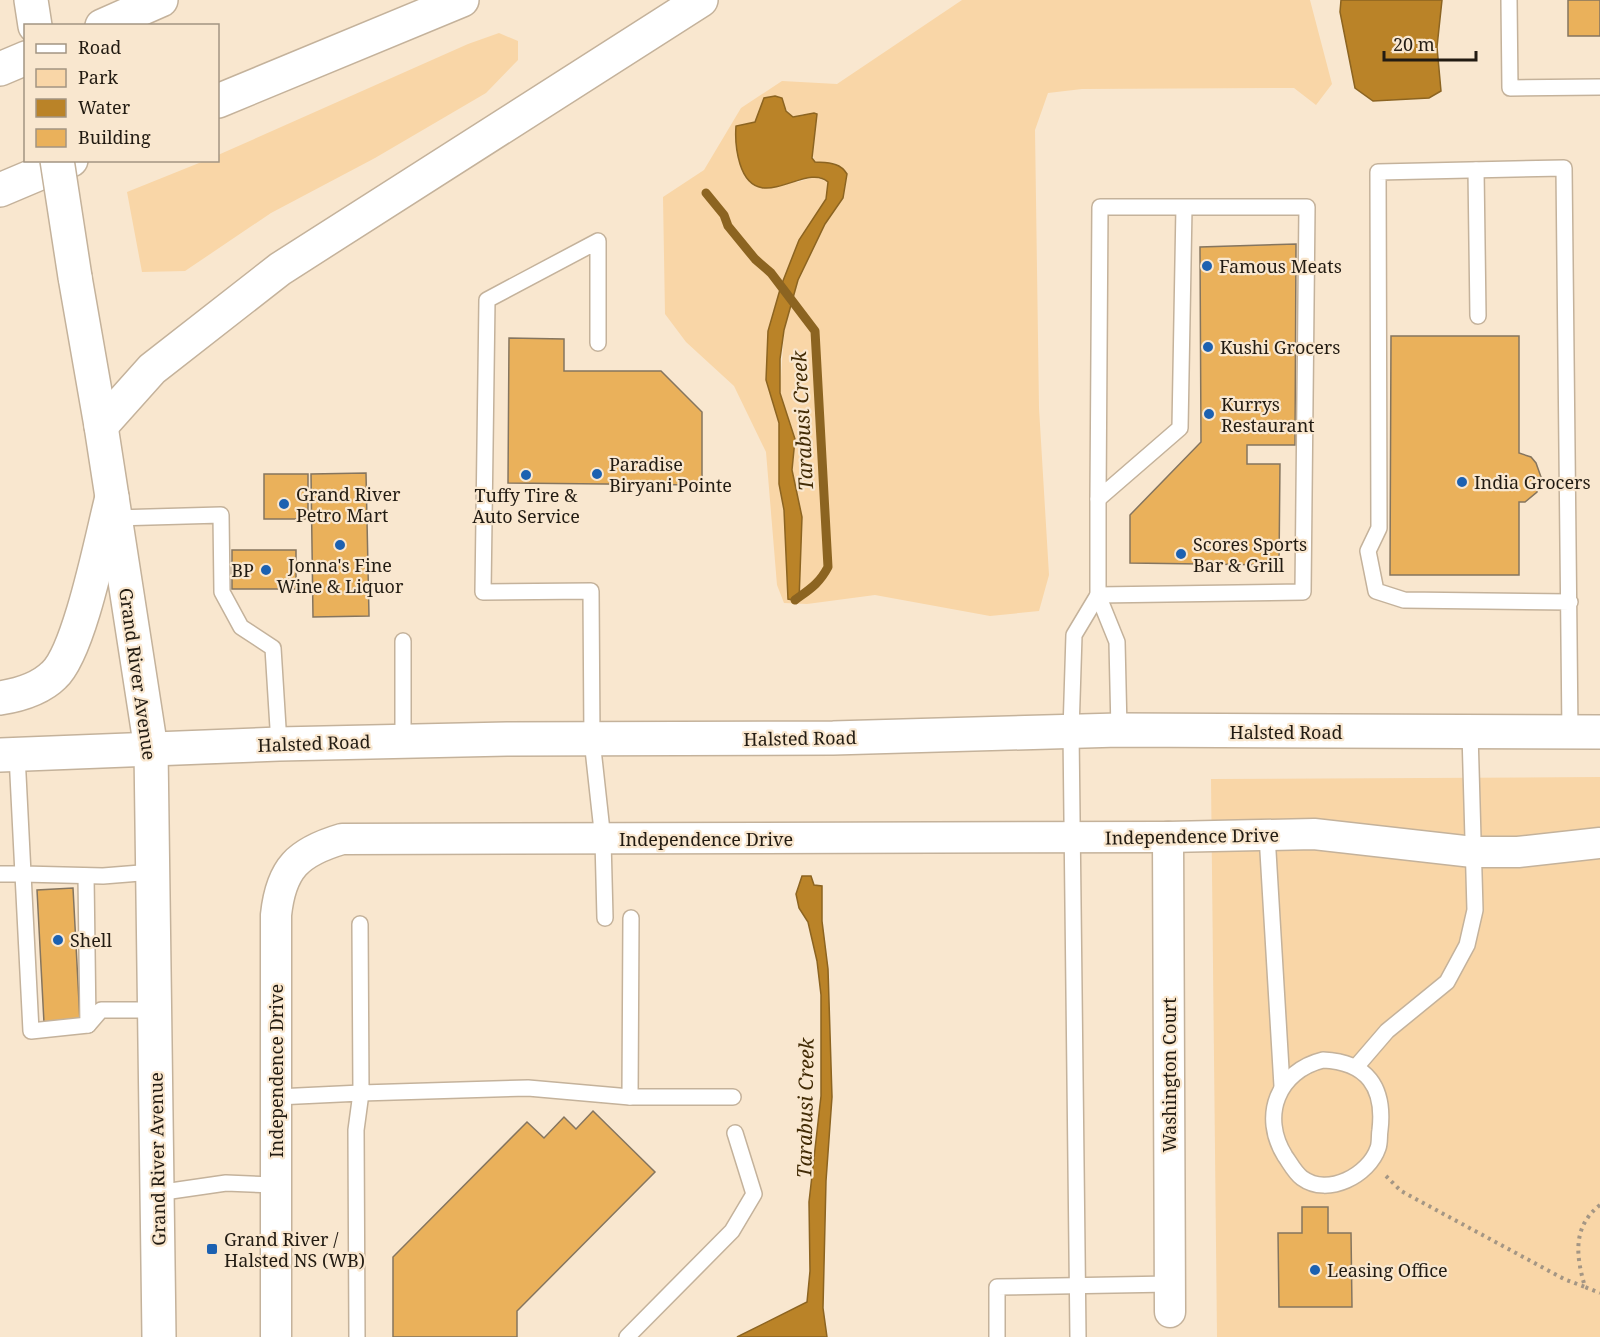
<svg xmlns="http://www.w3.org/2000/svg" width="1600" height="1337" viewBox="0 0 1600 1337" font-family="'Noto Serif',serif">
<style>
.green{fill:#f9d6a7;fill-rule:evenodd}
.water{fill:#ba8328;stroke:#8c6421;stroke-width:1.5}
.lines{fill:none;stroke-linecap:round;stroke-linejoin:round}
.stream{stroke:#8c6421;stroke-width:9}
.building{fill:#eab15b;stroke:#85755f;stroke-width:1.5}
.lane-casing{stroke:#c4b29b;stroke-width:18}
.street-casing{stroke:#c4b29b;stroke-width:33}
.secondary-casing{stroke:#c4b29b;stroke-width:36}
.highway-casing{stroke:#c4b29b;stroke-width:36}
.path{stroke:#a49684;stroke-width:4;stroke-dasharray:3 4.5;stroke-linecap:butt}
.lane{stroke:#fff;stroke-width:15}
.street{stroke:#fff;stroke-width:30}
.secondary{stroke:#fff;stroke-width:33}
.highway{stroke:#fff;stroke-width:33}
.secondary-bridge-casing{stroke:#c4b29b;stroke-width:36;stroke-linecap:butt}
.secondary-bridge{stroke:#fff;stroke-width:33}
.poi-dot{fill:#1c61b1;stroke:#f9e7cf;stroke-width:2}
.labels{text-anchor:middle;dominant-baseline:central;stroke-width:4.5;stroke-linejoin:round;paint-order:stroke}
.poi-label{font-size:18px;fill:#221b12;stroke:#f9e7cf;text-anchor:start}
.street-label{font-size:18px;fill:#221b12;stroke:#f9e7cf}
.water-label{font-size:20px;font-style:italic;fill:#422b05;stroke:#f9e7cf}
</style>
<rect width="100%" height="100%" fill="#f9e7cf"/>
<g class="green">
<path d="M962 0H1310L1332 84 1316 105 1294 88 1082 89 1048 93 1035 130 1039 408 1049 575 1039 611 990 616 875 595 807 604 784 603 777 585 766 452 734 386 686 342 665 314 663 197 704 170 741 108 782 81 837 84ZM775 96 793 117 803 114 813 140 811 150 815 162 835 163 847 174 843 198 825 224 798 280 784 330 780 393 794 452 792 470 802 517 799 571 779 484V423L766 380 768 331 781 286 799 240 826 199 828 182 815 177 797 182 743 124 755 123 764 98Z"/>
<polygon points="499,33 518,41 518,60 486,93 375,158 271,213 185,271 142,272 127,192 204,161 218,160 218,155 468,44"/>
<polygon points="1600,777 1600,1337 1217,1337 1211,779"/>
</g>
<g class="water">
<polygon points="1341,0 1442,0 1437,47 1441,91 1429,98 1373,101 1355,88 1340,12"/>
<path d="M775 96 782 98 786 111 793 117 814 113 817 114 812 158 815 162C828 163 840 162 847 174L843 198 825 224 798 280 784 330 780 359V393L795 439 792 470 802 517 799 601 788 599 784 510 779 484V423L766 380 768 331 781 286 799 240 826 199 828 182C806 161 757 218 740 164 736 151 735 139 736 126L755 122 764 98Z"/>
<polygon points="802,876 811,876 814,885 822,886 822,921 828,969 832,1097 826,1181 823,1308 827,1337 737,1337 807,1302 810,1271 809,1202 821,1096 821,995 817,961 808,922 799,908 796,894"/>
</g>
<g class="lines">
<path class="stream" d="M706 193 724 215 728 226 755 259 771 273 815 331 828 567C819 584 810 589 795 600"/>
</g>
<g class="building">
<rect x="1568" y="0" width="32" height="36"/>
<polygon points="1296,244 1295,445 1247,445 1247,464 1280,464 1279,565 1130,563 1130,515 1201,442 1200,247"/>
<polygon points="1391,336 1519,336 1519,453 1531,457 1536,463 1541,477 1537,492 1525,502 1519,502 1519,575 1390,575"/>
<polygon points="509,338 564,339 564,371 661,371 702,412 702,485 508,483"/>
<polygon points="366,473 369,616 313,617 311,474"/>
<rect x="264" y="474" width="44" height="45"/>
<rect x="232" y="550" width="64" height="39"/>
<polygon points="73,888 80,1021 44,1023 37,890"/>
<polygon points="593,1111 655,1172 517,1311 517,1337 393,1337 393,1257 527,1122 544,1138 564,1117 576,1129"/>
<polygon points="1302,1207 1328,1207 1328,1233 1351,1233 1352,1307 1279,1307 1278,1233 1302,1233"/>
</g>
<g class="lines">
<defs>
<g id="lane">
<polyline points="1509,0 1510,88 1600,87"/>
<polyline points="1476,170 1478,316"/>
<polyline points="598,343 598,241 487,300 483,592 591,591 592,740 603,840 605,918"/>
<polyline points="1098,499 1098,595 1117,642 1119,730"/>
<polyline points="115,518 221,515 222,592 241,627 273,648 279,744"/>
<polyline points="1098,595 1303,592 1307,207 1100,207 1098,499 1180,428 1184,207"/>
<polyline points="1570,732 1564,168 1378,172 1379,528 1368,551 1376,591 1404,600 1570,602"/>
<polyline points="403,741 403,641"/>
<polyline points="17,755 23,874 103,876 153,872"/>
<polyline points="1267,835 1282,1086"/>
<polyline points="0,874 23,874 31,1031 88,1025 101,1010 154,1010"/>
<polyline points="86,876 88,1025"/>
<polyline points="360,924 361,1093 528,1088 630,1097 733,1097"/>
<path d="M1323 1060C1367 1062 1385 1087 1380 1130 1379 1135 1380 1143 1378 1148 1369 1175 1328 1197 1302 1178 1295 1173 1290 1163 1285 1156 1260 1116 1278 1071 1323 1060Z"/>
<polyline points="1356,1067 1387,1031 1447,982 1467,945 1475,910 1470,733"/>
<polyline points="277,1097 361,1093 356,1130 357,1337"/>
<polyline points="630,1097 631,918"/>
<polyline points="157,1193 226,1183 275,1185"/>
<polyline points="627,1337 732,1231 754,1194 735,1133"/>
<polyline points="997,1337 997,1287 1170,1284"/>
<polyline points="1078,1337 1071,731 1074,635 1098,595"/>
</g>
<g id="street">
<polyline points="1168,837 1170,1312"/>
<path d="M276 1337V915C281 868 298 852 342 839L1168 837 1314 834 1473 852H1518L1600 843"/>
</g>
<g id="secondary">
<polyline points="31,0 35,26"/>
<polyline points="75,277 101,426 151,749 159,1337"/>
<polyline points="0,755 279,744 507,739 833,738 1119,730 1600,732"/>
</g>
<g id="highway">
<polyline points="102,26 161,0"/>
<polyline points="0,69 26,58"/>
<polyline points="218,101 462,0"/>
<polyline points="0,190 71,160"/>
<polyline points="101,426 152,369 280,269 701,0"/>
<path d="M0 698C19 695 40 689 54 675 80 651 102 536 112 497"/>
</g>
</defs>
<use href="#lane" class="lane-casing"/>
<use href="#street" class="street-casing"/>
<use href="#secondary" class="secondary-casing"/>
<use href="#highway" class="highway-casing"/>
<g class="path">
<polyline points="1386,1176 1401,1191 1564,1279 1585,1287"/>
<path d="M1600 1205C1572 1227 1576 1256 1585 1287L1600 1293"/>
</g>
<use href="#lane" class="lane"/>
<use href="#street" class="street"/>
<use href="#secondary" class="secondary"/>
<use href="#highway" class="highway"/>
<defs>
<polyline id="secondary-bridge" points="57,160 75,277"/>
</defs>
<use href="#secondary-bridge" class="secondary-bridge-casing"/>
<use href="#secondary-bridge" class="secondary-bridge"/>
</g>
<g class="poi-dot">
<circle cx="1207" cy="266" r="6"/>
<circle cx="1208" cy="347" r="6"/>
<circle cx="1209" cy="414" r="6"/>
<circle cx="597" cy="474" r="6"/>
<circle cx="526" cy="475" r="6"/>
<circle cx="1462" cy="482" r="6"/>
<circle cx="284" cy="504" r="6"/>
<circle cx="340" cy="545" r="6"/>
<circle cx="1181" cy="554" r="6"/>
<circle cx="266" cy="570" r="6"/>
<circle cx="58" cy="940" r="6"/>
<rect x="206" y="1243" width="12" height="12" rx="3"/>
<circle cx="1315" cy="1270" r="6"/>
</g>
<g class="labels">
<g class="poi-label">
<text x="1219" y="266">Famous Meats</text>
<text x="1220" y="347">Kushi Grocers</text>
<text x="1221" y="404">Kurrys<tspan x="1221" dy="21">Restaurant</tspan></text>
<text x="609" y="464">Paradise<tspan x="609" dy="21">Biryani Pointe</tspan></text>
<text x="1474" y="482">India Grocers</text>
<text x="296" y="494">Grand River<tspan x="296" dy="21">Petro Mart</tspan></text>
<text x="526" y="495" text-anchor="middle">Tuffy Tire &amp;<tspan x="526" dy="21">Auto Service</tspan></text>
<text x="1193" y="544">Scores Sports<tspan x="1193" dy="21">Bar &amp; Grill</tspan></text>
<text x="340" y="565" text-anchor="middle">Jonna's Fine<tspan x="340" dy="21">Wine &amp; Liquor</tspan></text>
<text x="254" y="570" text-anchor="end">BP</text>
<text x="70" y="940">Shell</text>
<text x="224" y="1239">Grand River /<tspan x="224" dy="21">Halsted NS (WB)</tspan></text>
<text x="1327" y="1270">Leasing Office</text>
</g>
<g class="street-label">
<text transform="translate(138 674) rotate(82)">Grand River Avenue</text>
<text x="1286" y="732">Halsted Road</text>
<text transform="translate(800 738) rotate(-1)">Halsted Road</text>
<text transform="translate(314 743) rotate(-2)">Halsted Road</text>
<text transform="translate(1192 836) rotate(-1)">Independence Drive</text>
<text x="706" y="839">Independence Drive</text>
<text transform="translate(276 1071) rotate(-90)">Independence Drive</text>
<text transform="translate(1169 1075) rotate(-90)">Washington Court</text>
<text transform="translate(157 1159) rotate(-91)">Grand River Avenue</text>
</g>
<g class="water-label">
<text transform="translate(802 421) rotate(-93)">Tarabusi Creek</text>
<text transform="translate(805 1108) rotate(-89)">Tarabusi Creek</text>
</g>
</g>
<rect x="24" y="24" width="195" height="138" fill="#f9e7cf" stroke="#a39583" stroke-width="1.5"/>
<rect x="36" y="44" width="30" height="9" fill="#ffffff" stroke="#a39583" stroke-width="1.5"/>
<text x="78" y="54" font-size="18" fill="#221b12">Road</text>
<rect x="36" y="69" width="30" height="18" fill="#f9d6a7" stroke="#a39583" stroke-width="1.5"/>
<text x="78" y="84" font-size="18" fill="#221b12">Park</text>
<rect x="36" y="99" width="30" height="18" fill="#ba8328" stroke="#a39583" stroke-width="1.5"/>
<text x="78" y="114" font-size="18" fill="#221b12">Water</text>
<rect x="36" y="129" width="30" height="18" fill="#eab15b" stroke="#a39583" stroke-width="1.5"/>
<text x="78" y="144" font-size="18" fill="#221b12">Building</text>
<path d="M1384 51v9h92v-9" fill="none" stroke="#221b12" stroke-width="3"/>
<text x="1393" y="51" font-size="18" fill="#221b12" stroke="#f9e7cf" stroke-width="4.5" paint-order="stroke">20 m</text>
</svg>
